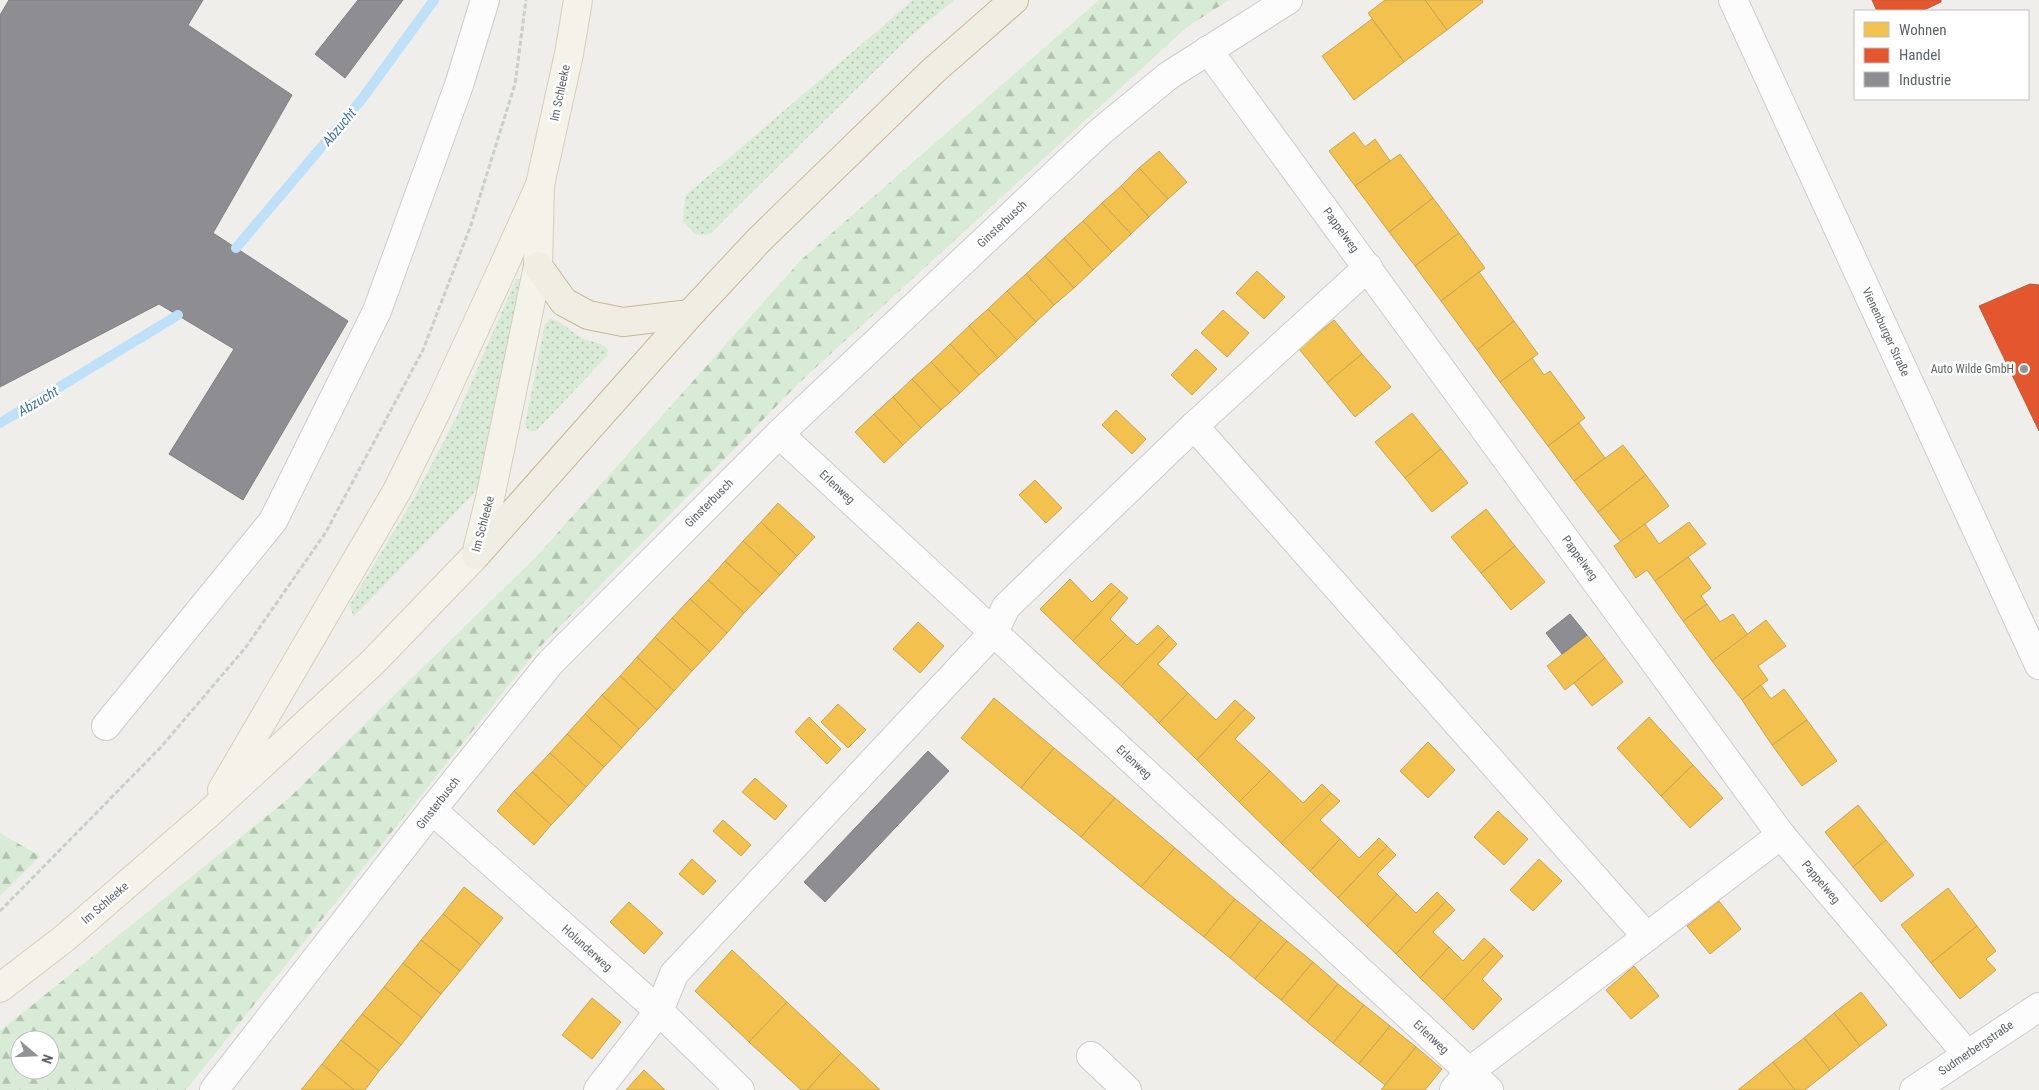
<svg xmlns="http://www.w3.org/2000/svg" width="2039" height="1090" viewBox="0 0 2039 1090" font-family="'Roboto Condensed',sans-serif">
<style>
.grass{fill:url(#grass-dots)}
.forest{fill:url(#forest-firs);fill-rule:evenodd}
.homes{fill:#f2c14e;stroke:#c6a556}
.shops{fill:#e4572e;stroke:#bc5b3f}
.industry{fill:#8d8d92;stroke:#7f8085}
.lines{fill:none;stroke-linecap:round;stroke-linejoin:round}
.stream{stroke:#bfe0f9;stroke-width:10}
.minor-casing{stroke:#cbcccc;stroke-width:30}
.major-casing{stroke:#d7ceb8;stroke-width:30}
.highway-casing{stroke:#c8b996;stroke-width:30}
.path{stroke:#cacfcc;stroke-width:3;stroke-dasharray:5 2.5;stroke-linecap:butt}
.minor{stroke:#fdfcfc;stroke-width:28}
.major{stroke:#f4f2e9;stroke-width:28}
.highway{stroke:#f0ede3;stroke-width:28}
.poi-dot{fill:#919496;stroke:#fff;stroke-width:2}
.labels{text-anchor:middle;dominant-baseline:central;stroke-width:5;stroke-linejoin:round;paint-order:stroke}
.street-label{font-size:12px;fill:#5f6368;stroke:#fff}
.poi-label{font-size:12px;fill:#5f6368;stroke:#fff;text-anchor:end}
.water-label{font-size:14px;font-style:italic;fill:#4174aa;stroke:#fff}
</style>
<defs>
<pattern id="grass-dots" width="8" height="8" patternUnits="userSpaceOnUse" patternTransform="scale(1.25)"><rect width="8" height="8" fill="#d8ebd6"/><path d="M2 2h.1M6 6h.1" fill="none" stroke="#b2c2b1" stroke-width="1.8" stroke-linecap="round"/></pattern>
<pattern id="forest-firs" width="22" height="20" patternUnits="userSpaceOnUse" patternTransform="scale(1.25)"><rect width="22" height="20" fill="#d8ebd6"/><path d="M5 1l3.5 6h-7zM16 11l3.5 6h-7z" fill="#b2c2b1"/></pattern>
</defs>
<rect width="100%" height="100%" fill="#efeeea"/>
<g class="grass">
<polygon points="913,0 954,0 907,39 710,234 696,235 683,221 685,196"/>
<polygon points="516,279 520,279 522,284 483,478 473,494 354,616 349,606 414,498 456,418"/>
<path d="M550 319C562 321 569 330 578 336 588 342 601 341 608 350L607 356 536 431H529L525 425 545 324Z"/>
</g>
<g class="forest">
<path d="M1099 0H1229L1187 27 800 382 537 650 186 1090H0V1031L288 799 536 557 802 259ZM20 1040H50V1070H20Z"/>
<polygon points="0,833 40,856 0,896"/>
</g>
<g class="homes">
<polygon points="1385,0 1425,0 1447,30 1404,62 1368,13"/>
<polygon points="1425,0 1482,0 1483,2 1447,30"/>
<polygon points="1372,19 1404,62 1354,100 1322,56"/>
<polygon points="1354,132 1365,147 1375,139 1390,161 1355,186 1329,151"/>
<polygon points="1159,151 1187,182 1168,199 1139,168"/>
<polygon points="1400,154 1433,198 1389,232 1355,186"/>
<polygon points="1139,168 1168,199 1149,217 1121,186"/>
<polygon points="1121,186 1149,217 1131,234 1102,203"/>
<polygon points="1433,198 1459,233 1415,266 1389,232"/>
<polygon points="1102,203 1131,234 1112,252 1083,221"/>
<polygon points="1083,221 1112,252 1093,270 1064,238"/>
<polygon points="1459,233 1485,268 1441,301 1415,266"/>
<polygon points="1064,238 1093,270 1074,288 1045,256"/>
<polygon points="1045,256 1074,288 1054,305 1026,274"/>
<polygon points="1257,271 1285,297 1264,319 1236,293"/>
<polygon points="1479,272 1514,321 1477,350 1441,301"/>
<polygon points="1026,274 1054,305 1036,322 1007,291"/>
<polygon points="1007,291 1036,322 1017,340 988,309"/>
<polygon points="988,309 1017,340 998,358 969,326"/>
<polygon points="1223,310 1249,333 1227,357 1201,333"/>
<polygon points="1334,320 1362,354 1327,383 1299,349"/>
<polygon points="1514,321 1538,354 1500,382 1477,350"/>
<polygon points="969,326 998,358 979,375 950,344"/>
<polygon points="950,344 979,375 960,393 931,362"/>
<polygon points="1196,349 1217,369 1192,395 1171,375"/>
<polygon points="1362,354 1391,387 1355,417 1327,383"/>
<polygon points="1532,358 1544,375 1550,371 1585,418 1548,446 1500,382"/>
<polygon points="931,362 960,393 941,410 912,379"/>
<polygon points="912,379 941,410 921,428 893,397"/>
<polygon points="893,397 921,428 903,445 874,414"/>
<polygon points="1116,410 1146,439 1132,454 1102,425"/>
<polygon points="1412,413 1441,449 1405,478 1375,442"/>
<polygon points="874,414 903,445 884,463 855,432"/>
<polygon points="1579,423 1605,458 1574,481 1548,446"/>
<polygon points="1623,445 1646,475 1598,512 1574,481"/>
<polygon points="1441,449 1468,483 1432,512 1405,478"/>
<polygon points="1646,475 1669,506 1621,542 1598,512"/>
<polygon points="1035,480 1062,508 1046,523 1019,495"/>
<polygon points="778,503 815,537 797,556 761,522"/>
<polygon points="1486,509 1515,546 1481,573 1451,537"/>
<polygon points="761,522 797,556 780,575 743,541"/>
<polygon points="1689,522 1706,544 1655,581 1647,570 1636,578 1614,546 1645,524 1659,544"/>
<polygon points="743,541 780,575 762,594 725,561"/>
<polygon points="1515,546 1545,582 1511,610 1481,573"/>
<polygon points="1688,557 1711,588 1701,596 1707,604 1683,621 1655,581"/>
<polygon points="725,561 762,594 744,613 708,580"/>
<polygon points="1070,579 1092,602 1111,583 1120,591 1073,641 1040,609"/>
<polygon points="708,580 744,613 727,633 690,599"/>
<polygon points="1120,591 1128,598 1110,619 1126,635 1097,664 1073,641"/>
<polygon points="690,599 727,633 710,652 672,618"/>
<polygon points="1707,604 1720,622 1733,614 1748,635 1712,661 1683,621"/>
<polygon points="672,618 710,652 692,671 655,637"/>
<polygon points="1766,620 1786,646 1758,666 1768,680 1742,700 1712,661"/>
<polygon points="918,622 944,646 920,673 893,649"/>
<polygon points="1158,625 1169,636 1121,686 1097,664 1126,635 1137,645"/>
<polygon points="1587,635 1605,658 1565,690 1547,666"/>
<polygon points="1169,636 1177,644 1158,664 1188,693 1159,723 1121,686"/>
<polygon points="655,637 692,671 674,691 637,657"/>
<polygon points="637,657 674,691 657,710 620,676"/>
<polygon points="1605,658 1623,682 1592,706 1574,683"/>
<polygon points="620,676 657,710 639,729 602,695"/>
<polygon points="1761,685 1771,699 1784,689 1807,720 1772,745 1742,700"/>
<polygon points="1188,693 1216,720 1235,700 1245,709 1197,760 1159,723"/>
<polygon points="602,695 639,729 622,748 585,714"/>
<polygon points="994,698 1054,748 1021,788 961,738"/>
<polygon points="838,704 866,730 848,748 821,722"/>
<polygon points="1245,709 1255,718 1235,739 1270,771 1239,802 1197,760"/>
<polygon points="585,714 622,748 604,767 567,734"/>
<polygon points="809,717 841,749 827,764 795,732"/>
<polygon points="1649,717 1693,765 1661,796 1617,748"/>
<polygon points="1807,720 1837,761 1802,786 1772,745"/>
<polygon points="567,734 604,767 586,787 550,753"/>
<polygon points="1428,742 1455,770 1428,798 1400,771"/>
<polygon points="1054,748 1115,798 1081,837 1021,788"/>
<polygon points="550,753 586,787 569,806 532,772"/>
<polygon points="1693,765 1723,798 1690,828 1661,796"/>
<polygon points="1270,771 1303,803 1322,784 1331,793 1281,843 1239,802"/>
<polygon points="532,772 569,806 551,825 514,791"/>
<polygon points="755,778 787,806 775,820 742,792"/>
<polygon points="514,791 551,825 534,845 497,811"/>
<polygon points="1331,793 1340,801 1320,820 1340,839 1310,871 1281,843"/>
<polygon points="1115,798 1175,848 1141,887 1081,837"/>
<polygon points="1858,805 1886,840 1853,867 1825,832"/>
<polygon points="1498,811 1528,839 1504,865 1474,837"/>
<polygon points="723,820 751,845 741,856 713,831"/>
<polygon points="1379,838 1387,846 1338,898 1310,871 1340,839 1359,858"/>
<polygon points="1886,840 1914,875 1881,902 1853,867"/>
<polygon points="1387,846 1396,855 1377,874 1397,894 1367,926 1338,898"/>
<polygon points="1175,848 1235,899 1204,937 1141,887"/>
<polygon points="692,859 716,881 703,895 679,874"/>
<polygon points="1539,859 1562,881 1533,911 1510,890"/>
<polygon points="464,887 503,918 481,945 443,914"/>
<polygon points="1948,888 1977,926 1931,963 1901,925"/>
<polygon points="1437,892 1446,901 1396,954 1367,926 1397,894 1416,913"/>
<polygon points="1235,899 1261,920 1230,958 1204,937"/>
<polygon points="1446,901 1455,910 1433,932 1449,947 1420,978 1396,954"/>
<polygon points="1719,901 1741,929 1710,954 1687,926"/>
<polygon points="629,902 663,933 644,954 610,922"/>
<polygon points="443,914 481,945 460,971 421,940"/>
<polygon points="1261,920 1287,941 1255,979 1230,958"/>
<polygon points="1977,926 1996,951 1986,959 1996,970 1960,999 1931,963"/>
<polygon points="1484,938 1494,947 1443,1000 1420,978 1449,947 1463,961"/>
<polygon points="421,940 460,971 441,994 403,963"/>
<polygon points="1287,941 1313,962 1281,1000 1255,979"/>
<polygon points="1494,947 1503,956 1482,979 1502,999 1473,1030 1443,1000"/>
<polygon points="732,950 787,1002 749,1042 695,991"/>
<polygon points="1313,962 1338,984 1307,1022 1281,1000"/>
<polygon points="403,963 441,994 422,1018 384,987"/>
<polygon points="1634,966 1659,996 1631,1019 1606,990"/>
<polygon points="1338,984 1364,1005 1333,1043 1307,1022"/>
<polygon points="384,987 422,1018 401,1045 362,1014"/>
<polygon points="1861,992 1887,1025 1860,1046 1834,1013"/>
<polygon points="592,998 621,1022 592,1059 562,1035"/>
<polygon points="787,1002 841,1053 807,1090 801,1090 749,1042"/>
<polygon points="1364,1005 1390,1026 1359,1064 1333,1043"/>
<polygon points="1834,1013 1860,1046 1830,1070 1804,1038"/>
<polygon points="362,1014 401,1045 379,1071 341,1040"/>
<polygon points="1390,1026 1416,1047 1385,1085 1359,1064"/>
<polygon points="1804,1038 1830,1070 1805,1090 1795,1090 1773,1062"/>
<polygon points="341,1040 379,1071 365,1090 354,1090 322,1064"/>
<polygon points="1416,1047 1442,1069 1425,1090 1381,1090"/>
<polygon points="841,1053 880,1090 807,1090"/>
<polygon points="1773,1062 1795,1090 1738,1090"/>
<polygon points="322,1064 354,1090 301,1090"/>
<polygon points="644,1070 665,1090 626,1090"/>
</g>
<g class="shops">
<polygon points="1872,0 1941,0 1941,2 1922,11 1877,11"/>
<polygon points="2030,284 2039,285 2039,431 1979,306"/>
</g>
<g class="industry">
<polygon points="9,0 203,0 188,25 292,95 213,233 348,321 243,500 169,454 234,349 159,304 0,387 0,15"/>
<polygon points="358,0 403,0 345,78 315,54"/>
<polygon points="1570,614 1587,635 1562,654 1546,633"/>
<polygon points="928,751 949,771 825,902 804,882"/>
</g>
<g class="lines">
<g class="stream">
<polyline points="236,248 362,99 434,0"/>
<polyline points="0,423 178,315"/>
</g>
<defs>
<g id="minor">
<polyline points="1733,0 2039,665"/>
<polyline points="1208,50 1781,835 1966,1053"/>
<polyline points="1194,426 1647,937"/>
<polyline points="779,434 1489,1090"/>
<polyline points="106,726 273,521 377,311 459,85 485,0"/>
<polyline points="432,810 659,1011 740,1090"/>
<polyline points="1091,1056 1127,1090"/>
<polyline points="214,1090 432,810 550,663 779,434 1100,132 1168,76 1288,0"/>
<polyline points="598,1090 659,1011 674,974 994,632 1006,607 1194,426 1368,267"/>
<polyline points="1454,1090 1469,1072 1781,835"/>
<polyline points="1914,1090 2039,1007"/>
</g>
<g id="major">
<polyline points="222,790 397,491 437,410 501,272 540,185 569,54 578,0"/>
<polyline points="0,988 66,937 207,815 372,663 476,555 490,498 538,266 540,185"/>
</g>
<g id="highway">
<polyline points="538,266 564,302 588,315 623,322 690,314"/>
<polyline points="476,555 690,314 759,240 933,71 1014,0"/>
</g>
</defs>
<use href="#minor" class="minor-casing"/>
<use href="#major" class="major-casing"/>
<use href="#highway" class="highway-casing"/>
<polyline class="path" points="0,911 161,747 246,647 326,532 423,350 471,225 515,84 526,0"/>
<use href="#minor" class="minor"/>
<use href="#major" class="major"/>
<use href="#highway" class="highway"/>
</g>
<circle class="poi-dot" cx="2024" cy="369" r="5"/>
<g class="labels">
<g class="street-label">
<text transform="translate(560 93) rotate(-78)">Im Schleeke</text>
<text transform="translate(1002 224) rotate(-43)">Ginsterbusch</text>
<text transform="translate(1341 230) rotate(54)">Pappelweg</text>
<text transform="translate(1886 332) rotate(65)">Vienenburger Straße</text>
<text transform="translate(837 487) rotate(43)">Erlenweg</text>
<text transform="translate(709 503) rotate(-45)">Ginsterbusch</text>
<text transform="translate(483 524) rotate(-75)">Im Schleeke</text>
<text transform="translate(1580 558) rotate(54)">Pappelweg</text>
<text transform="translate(1134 762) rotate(43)">Erlenweg</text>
<text transform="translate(438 803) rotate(-52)">Ginsterbusch</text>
<text transform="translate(1821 882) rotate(50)">Pappelweg</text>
<text transform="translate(105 903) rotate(-41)">Im Schleeke</text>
<text transform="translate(587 948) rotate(42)">Holunderweg</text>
<text transform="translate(1431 1037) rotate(43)">Erlenweg</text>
<text transform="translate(1976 1048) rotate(-34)">Sudmerbergstraße</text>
</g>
<g class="poi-label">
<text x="2014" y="369">Auto Wilde GmbH</text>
</g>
<g class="water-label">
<text transform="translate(339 127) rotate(-50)">Abzucht</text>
<text transform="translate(38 401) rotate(-31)">Abzucht</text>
</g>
</g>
<rect x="1854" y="10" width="175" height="90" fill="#ffffff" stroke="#bfc1c3"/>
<rect x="1864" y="22" width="25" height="15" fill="#f2c14e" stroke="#bfc1c3"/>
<text x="1899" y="35" font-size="15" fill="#5f6368">Wohnen</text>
<rect x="1864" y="48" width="25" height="15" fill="#e4572e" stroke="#bfc1c3"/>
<text x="1899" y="60" font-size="15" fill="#5f6368">Handel</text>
<rect x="1864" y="72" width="25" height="15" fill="#8d8d92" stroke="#bfc1c3"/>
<text x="1899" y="85" font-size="15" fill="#5f6368">Industrie</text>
<g transform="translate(35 1055) rotate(109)"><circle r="24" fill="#ffffff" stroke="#bfc1c3"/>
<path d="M0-4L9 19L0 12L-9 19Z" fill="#919496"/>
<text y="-8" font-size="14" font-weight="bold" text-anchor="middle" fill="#5f6368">N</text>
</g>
</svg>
